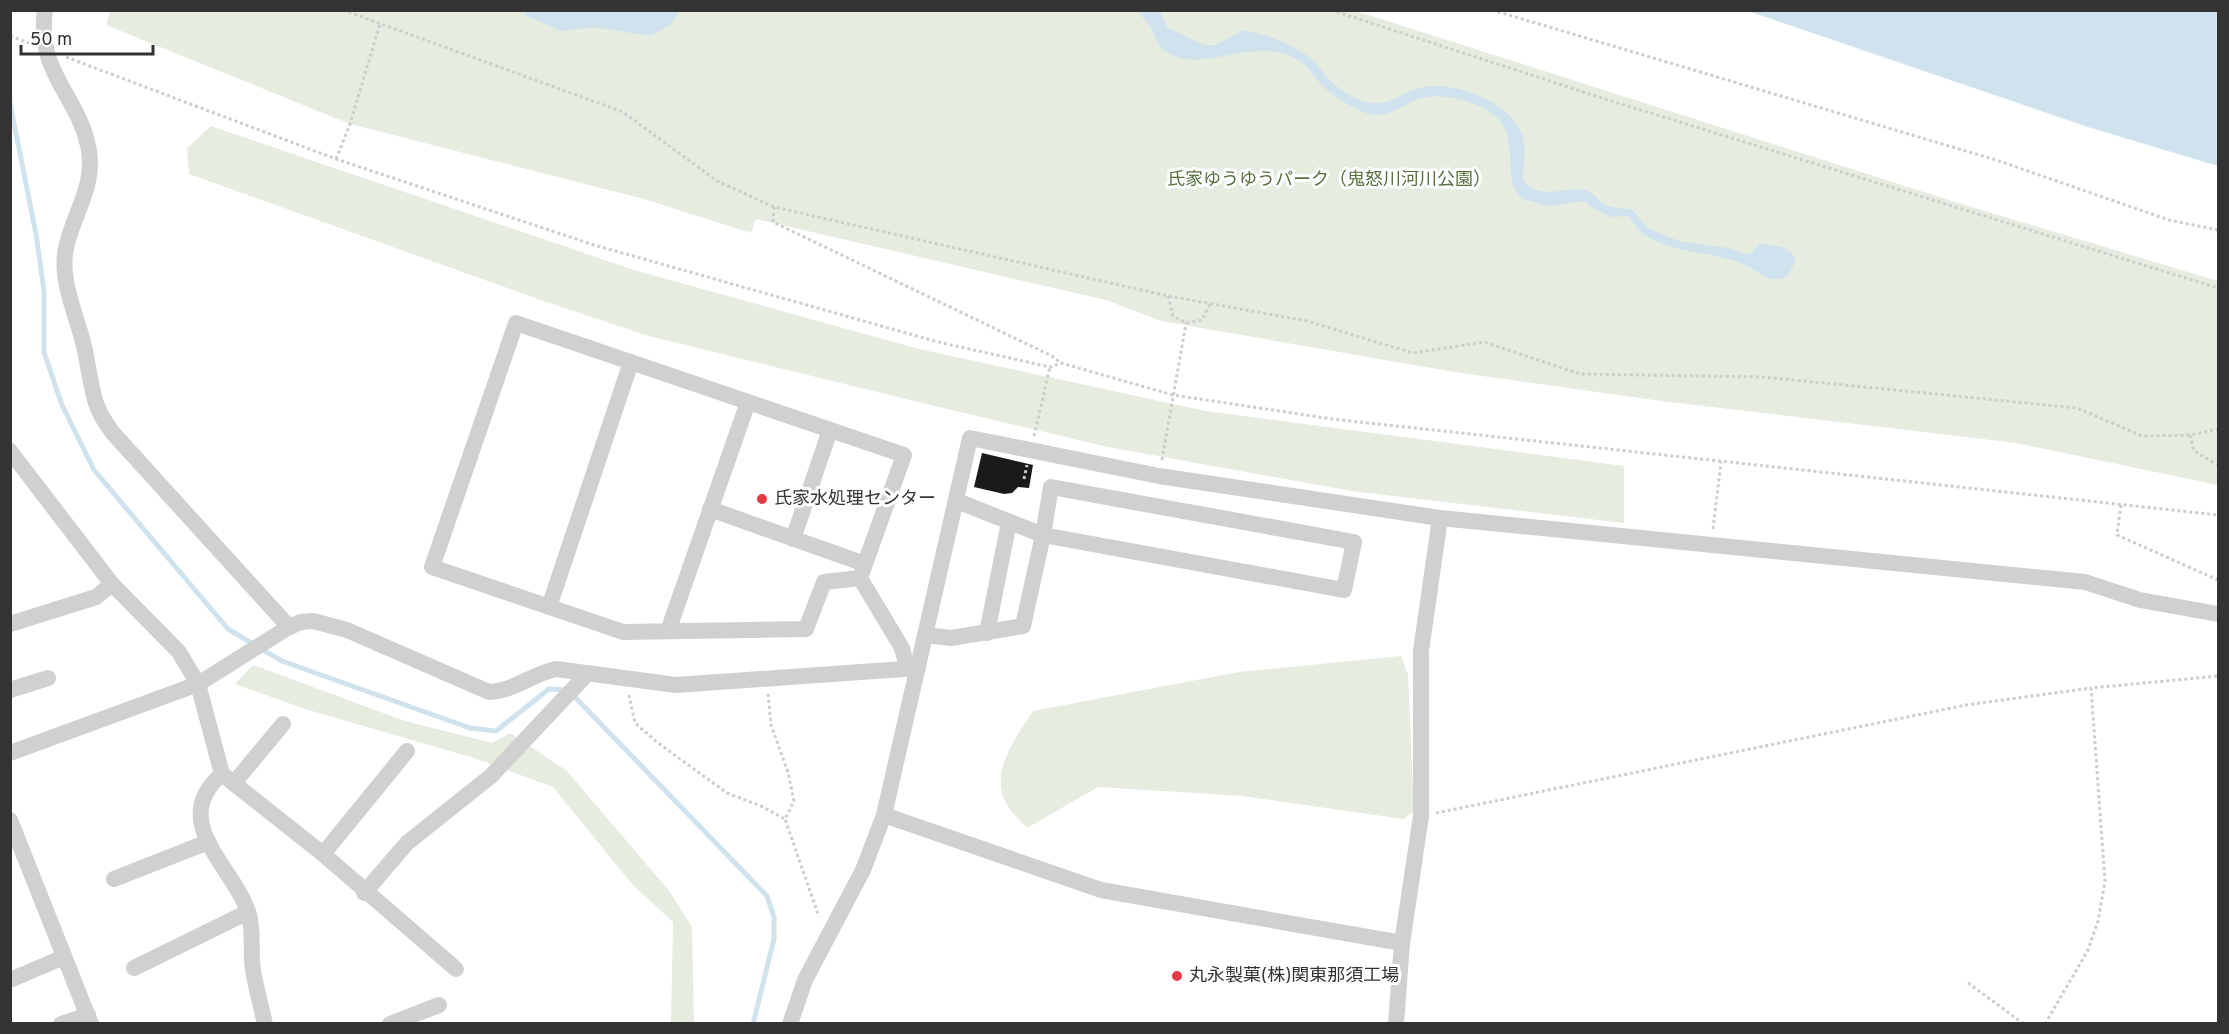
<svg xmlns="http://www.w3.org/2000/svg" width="2229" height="1034" viewBox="0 0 2229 1034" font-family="Overpass,'Noto Sans JP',sans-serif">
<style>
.green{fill:#e6ecdf}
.water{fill:#cfe2ee}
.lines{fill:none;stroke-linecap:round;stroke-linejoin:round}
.stream{stroke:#cfe2ee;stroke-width:5}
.building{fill:#1a1a1a}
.path{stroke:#cdcdcd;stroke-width:3;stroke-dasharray:3 3;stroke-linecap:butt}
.minor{stroke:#d0d0d0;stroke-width:16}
.poi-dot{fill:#e63946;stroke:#fff;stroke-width:2}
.labels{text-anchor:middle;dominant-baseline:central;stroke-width:6;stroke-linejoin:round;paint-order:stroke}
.park-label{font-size:18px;fill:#56703f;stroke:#fff}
.poi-label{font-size:18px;fill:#333;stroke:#fff;text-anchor:start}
</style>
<rect width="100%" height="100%" fill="#fff"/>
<g class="green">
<polygon points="110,10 1356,11 1952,201 2218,281 2218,485 2016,443 1661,401 1454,372 1161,321 1106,300 756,219 751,233 644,199 350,124 106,25"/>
<polygon points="211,126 634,270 919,349 1206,411 1624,466 1624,523 1351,491 1108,447 910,400 649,336 541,300 189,174 187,148"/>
<path d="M1401 656 1408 674 1414 812 1403 819 1242 796 1098 787 1027 828C1021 821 1013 814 1008 806 987 773 1016 738 1033 711L1239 672Z"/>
<polygon points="253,665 405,721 492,743 510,733 567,771 670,892 692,927 694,1023 671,1023 673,922 632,884 553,787 474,758 305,709 235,684"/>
</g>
<g class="water">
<polygon points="524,11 680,11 671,24 651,36 593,27 561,31 527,16"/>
<path d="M1137 11H1160L1167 27 1204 45H1216L1244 30C1267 34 1291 44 1311 58 1319 64 1322 73 1329 79 1338 89 1351 97 1363 101 1386 110 1402 91 1424 87 1455 81 1511 102 1522 134 1527 148 1523 166 1523 180 1542 202 1564 186 1585 190 1593 192 1598 200 1604 204 1613 209 1622 208 1632 209L1648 228 1668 237 1684 242 1728 248 1750 255 1759 244C1774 245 1788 245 1796 259 1793 266 1790 275 1783 278 1769 283 1759 272 1749 267 1717 250 1673 255 1643 234 1637 229 1633 221 1628 216L1612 217 1593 208 1585 201 1549 206 1523 199 1514 190C1508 171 1513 150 1506 131 1497 105 1446 91 1422 98 1407 102 1390 117 1375 115 1361 114 1338 99 1327 90 1315 80 1309 65 1295 58 1249 35 1197 79 1162 48 1157 44 1155 34 1151 28 1147 22 1142 16 1137 11Z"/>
<polygon points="1748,11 2218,11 2218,166 2088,127"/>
</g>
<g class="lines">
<polyline class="stream" points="10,103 36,234 44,291 44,352 62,405 94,470 228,629 282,661 470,728 496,731 549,689 568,690 767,896 774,917 774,939 753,1024"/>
</g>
<polygon class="building" points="982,453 1033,465 1029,488 1018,487 1012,493 1004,494 974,487"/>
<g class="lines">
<g class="path">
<polyline points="343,10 623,112 717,181 774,207 1168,296 1307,321 1413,353 1484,342 1580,374 1763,377 2077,408 2142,436 2190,435 2218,429"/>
<polyline points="1331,10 1605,99 2218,288"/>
<polyline points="1492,10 1996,160 2169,220 2218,230"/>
<polyline points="10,36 29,43"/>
<polyline points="66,57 336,159 594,245 938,342 1050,367 1061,363 1173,395 1332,419 2218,515"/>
<polyline points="336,159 350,124 380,24"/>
<polyline points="774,207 773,222 1052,356 1061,363"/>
<polyline points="1168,296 1173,316 1186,323 1202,320 1210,304"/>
<polyline points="2190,435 2194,451 2218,465"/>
<polyline points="1034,436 1050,367"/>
<polyline points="1162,460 1186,323"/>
<polyline points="1024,479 1027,465"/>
<polyline points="2121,505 2117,535 2218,580"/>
<polyline points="1713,529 1721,462"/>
<polyline points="768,694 771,725 788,772 794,801 785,819 819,917"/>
<polyline points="629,695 635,723 658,743 727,793 761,806 785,819"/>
<polyline points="1436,813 1966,705 2091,688"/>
<polyline points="1968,983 2024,1024"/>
<polyline points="2045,1024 2088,950 2098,921 2105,881 2091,688 2218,676"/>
</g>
<g class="minor">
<path d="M45 10C36 75 80 96 89 151 95 187 73 214 66 248 59 280 77 316 84 346 88 364 90 382 95 400 98 412 105 422 112 432L289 627"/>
<polyline points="10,451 112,584 179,652 198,684 222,774 323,854 456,969"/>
<polyline points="710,509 865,564"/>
<polyline points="793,539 830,430"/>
<polyline points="860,578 824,582 806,629 623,632 432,567 516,323 904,455 860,578 902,648 907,667"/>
<polyline points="549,607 631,362"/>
<polyline points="10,624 96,597 112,584"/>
<polyline points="668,631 748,402"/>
<polyline points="987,633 1009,522"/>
<polyline points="925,635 951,638 1023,626 1043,535 1344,590 1354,542 1051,487 1043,535 957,501"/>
<polyline points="10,690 48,678"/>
<path d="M10 753 198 684 289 627 301 622 313 621 347 630 489 692C514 691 532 674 556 669L676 685 918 668"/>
<path d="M222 774C166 822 236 868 249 915 254 933 250 951 253 970 256 988 261 1006 265 1024"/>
<polyline points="234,783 283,724"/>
<polyline points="884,815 1101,890 1402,943 1396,1024"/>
<polyline points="10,820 91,1024"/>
<polyline points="323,854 407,751"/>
<polyline points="114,879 208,842"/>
<polyline points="364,893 407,843 491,776 587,674"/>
<polyline points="1402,943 1421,816 1421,651 1440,518"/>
<polyline points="134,968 248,912"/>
<polyline points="10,980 64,957"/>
<polyline points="61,1024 88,1015"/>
<polyline points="390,1024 439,1005"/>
<polyline points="790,1024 805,980 863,870 884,815 970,438 1159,476 1440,518 2085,582 2140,600 2218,614"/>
</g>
</g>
<g class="poi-dot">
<circle cx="762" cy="499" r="6"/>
<circle cx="1177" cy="976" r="6"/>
</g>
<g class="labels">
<g class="park-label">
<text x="1329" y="180">氏家ゆうゆうパーク（鬼怒川河川公園）</text>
</g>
<g class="poi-label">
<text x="774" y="499">氏家水処理センター</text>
<text x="1189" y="976">丸永製菓(株)関東那須工場</text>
</g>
</g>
<rect width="2229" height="1034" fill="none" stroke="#333333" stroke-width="24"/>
<path d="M21 45v9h132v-9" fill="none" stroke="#333333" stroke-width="3"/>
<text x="30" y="45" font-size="18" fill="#333333" stroke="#ffffff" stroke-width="4.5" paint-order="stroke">50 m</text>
</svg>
